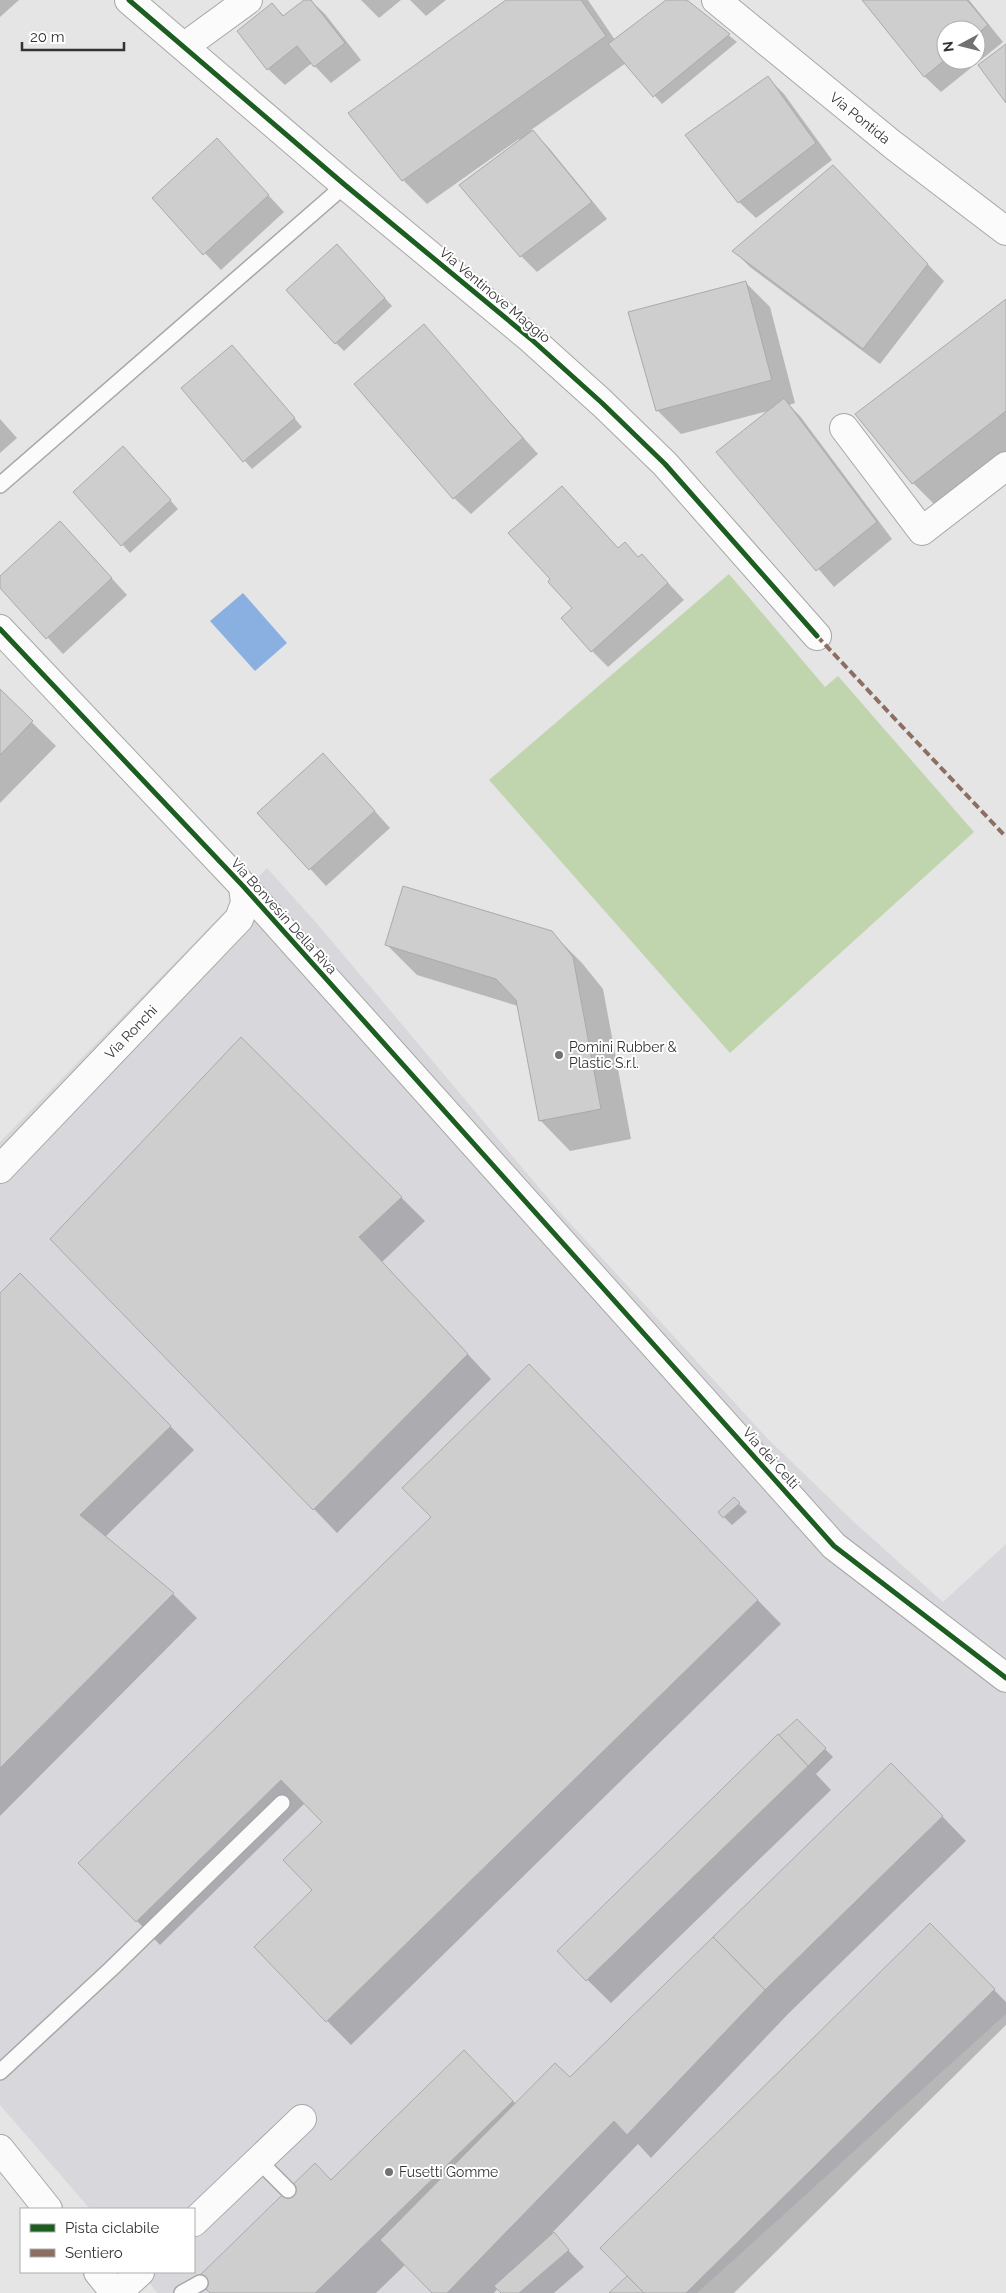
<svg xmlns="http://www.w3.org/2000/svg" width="1006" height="2293" viewBox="0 0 1006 2293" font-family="Raleway,sans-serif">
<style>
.built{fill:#d8d7dc}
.green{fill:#c0d5ae}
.water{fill:#8ab0e1}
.shadow{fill:#0003;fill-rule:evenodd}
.building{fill:#cecece;stroke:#aaa}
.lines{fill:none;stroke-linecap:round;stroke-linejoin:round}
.service-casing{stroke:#a7a7a7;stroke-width:18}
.minor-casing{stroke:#a7a7a7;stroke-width:30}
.tertiary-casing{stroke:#a7a7a7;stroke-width:30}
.service{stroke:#fbfbfb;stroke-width:15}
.minor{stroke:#fbfbfb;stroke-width:28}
.tertiary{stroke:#fbfbfb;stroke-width:28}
.quiet{stroke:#8d6e63;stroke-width:4;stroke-dasharray:8 4;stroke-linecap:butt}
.cycleway-casing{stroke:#fff;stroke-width:8}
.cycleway{stroke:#1b5e20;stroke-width:5}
.poi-dot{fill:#717172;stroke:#fff;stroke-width:2}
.labels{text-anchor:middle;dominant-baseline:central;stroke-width:4;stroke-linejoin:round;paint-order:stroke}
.street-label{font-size:14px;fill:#333334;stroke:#fff}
.poi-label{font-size:14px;fill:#333334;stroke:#fff;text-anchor:start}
</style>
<rect width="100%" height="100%" fill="#e5e5e5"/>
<polygon class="built" points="267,868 320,927 557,1209 768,1439 854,1522 943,1602 1006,1544 1006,2014 697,2293 157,2293 141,2272 194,2272 194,2209 90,2209 0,2105 0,1142"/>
<polygon class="green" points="729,574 825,687 838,676 974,832 730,1053 489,780"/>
<polygon class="water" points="243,593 287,643 255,671 210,621"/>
<g class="shadow">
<polygon points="0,0 19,0 0,17"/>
<polygon points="306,0 310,0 325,14 361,60 331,83 312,63 285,85 268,69 239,31 272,4 285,17"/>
<polygon points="361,0 401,0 379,18"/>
<polygon points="410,0 446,0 426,16"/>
<polygon points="508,0 588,0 615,40 668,0 685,0 737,42 662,104 626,63 531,130 549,148 607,219 537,272 521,256 519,139 427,204 403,180 349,114"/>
<path d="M863 0H969L1003 42 941 92 924 76ZM946 30H976V60H946Z"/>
<polygon points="768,78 784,94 832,160 756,218 739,202"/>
<polygon points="217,140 284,212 221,270 153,198"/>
<polygon points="849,183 944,281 880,364 750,267 734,251"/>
<polygon points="344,253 392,306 344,351 336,343"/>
<polygon points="746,283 770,307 795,403 789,405 800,416 892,539 834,587 718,452 772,410 681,434 657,410"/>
<polygon points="1006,301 1006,453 937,507 913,483"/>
<polygon points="424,326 538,454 471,514 454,498"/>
<polygon points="232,346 302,427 252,469 182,389"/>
<polygon points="0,419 17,438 0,453"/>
<polygon points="131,456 178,509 130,553 75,492"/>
<polygon points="578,504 619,549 625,544 639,558 642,555 684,600 608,667 592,651 574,608"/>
<polygon points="76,539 127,595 63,654 0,586 0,577"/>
<polygon points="0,691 56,746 0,803"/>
<polygon points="339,771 390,828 326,886 259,813"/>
<polygon points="551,932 582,963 603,989 631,1139 570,1151 540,1120 518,1006 417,975 387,945"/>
<polygon points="241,1039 425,1221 382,1262 491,1379 337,1533 314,1509"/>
<polygon points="20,1275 194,1450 105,1537 173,1594 197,1618 0,1816 0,1295"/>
<polygon points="553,1389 781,1624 351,2045 255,1948 314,1890 323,1822 305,1803 160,1945 137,1921 433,1517"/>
<polygon points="734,1499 747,1512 732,1525 724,1517"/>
<polygon points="797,1721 833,1757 816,1774 831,1790 611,2003 558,1951"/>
<polygon points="915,1788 966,1841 788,2014 651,2158 638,2144 552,2233 584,2267 554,2293 503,2293 498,2288 494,2293 434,2293 406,2264 376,2293 211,2293 331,2181 494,2082 516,2104 570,2079"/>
<polygon points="931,1926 1006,2002 1006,2025 734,2293 612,2293 630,2277"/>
</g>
<g class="building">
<polygon points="304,0 311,0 345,43 314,67 297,46 267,70 237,31 272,3 283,16"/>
<polygon points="506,0 581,0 606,36 402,181 348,113"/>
<polygon points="666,0 687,0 730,34 653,97 608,44"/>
<polygon points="862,0 967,0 988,25 976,35 976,30 946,30 946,59 924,77"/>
<polygon points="1006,44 1006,103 978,65"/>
<polygon points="768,76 816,143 738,203 685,135"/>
<polygon points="533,130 592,202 520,257 459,185"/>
<polygon points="217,138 269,195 203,255 152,198"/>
<polygon points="833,165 928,264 863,349 732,251"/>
<polygon points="337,244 385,298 335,344 286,290"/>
<polygon points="746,281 772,380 656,411 628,312"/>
<polygon points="1006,299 1006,411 912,484 855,414"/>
<polygon points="424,324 523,438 453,499 354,384"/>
<polygon points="232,345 295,418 243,462 181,388"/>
<polygon points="784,398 877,522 816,571 716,452"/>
<polygon points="123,446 171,500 121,546 73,492"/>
<polygon points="562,486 618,548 625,542 638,557 642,554 668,583 591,652 561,618 572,608 548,582 550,579 508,533"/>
<polygon points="60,521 112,578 46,639 0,588 0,576"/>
<polygon points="0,689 33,721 0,755"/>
<polygon points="323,753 375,811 309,870 257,813"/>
<polygon points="403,886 552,931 573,957 601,1109 539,1121 516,1000 496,979 385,945"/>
<polygon points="241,1037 402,1197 359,1237 468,1354 313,1510 50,1239"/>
<polygon points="20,1273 171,1426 80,1515 174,1593 0,1768 0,1293"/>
<polygon points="529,1364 758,1600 326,2022 254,1947 312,1890 283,1860 322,1822 281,1780 136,1922 78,1863 431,1517 402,1488"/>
<polygon points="734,1497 740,1503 723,1518 718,1512"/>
<polygon points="797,1719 826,1748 808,1766 779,1735"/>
<polygon points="778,1734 808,1766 586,1981 557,1951"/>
<polygon points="891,1763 943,1816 765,1990 713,1937"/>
<polygon points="930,1923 995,1989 686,2293 644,2293 600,2248"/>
<polygon points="713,1937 765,1990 627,2135 614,2121 447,2293 432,2293 380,2240 555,2063 570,2077"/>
<polygon points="464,2050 513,2101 315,2293 210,2293 196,2279 315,2163 331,2180"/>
<polygon points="554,2232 569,2250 519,2293 501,2293 494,2286"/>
<polygon points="627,2276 644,2293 609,2293"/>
</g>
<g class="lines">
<defs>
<g id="service">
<polyline points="0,485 345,185"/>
<polyline points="0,2072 111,1969 282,1803"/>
<polyline points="259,2161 288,2190"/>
<polyline points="182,2293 200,2283"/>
</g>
<g id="minor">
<polyline points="129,0 345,185 531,339 602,403 665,464 817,636"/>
<polyline points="716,0 893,145 1006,231"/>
<polyline points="185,46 248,0"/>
<polyline points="844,428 922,531 1006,466"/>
<polyline points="0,629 243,886 834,1546 1006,1678"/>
<polyline points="0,1169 239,919 245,903 243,886"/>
<polyline points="194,2222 302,2119"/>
<polyline points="117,2293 140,2272"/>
</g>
<g id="tertiary">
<polyline points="0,2149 48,2209"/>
<polyline points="98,2272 115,2293"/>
</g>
</defs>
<use href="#service" class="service-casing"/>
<use href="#minor" class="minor-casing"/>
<use href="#tertiary" class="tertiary-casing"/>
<use href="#service" class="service"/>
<use href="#minor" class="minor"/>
<use href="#tertiary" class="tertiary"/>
<polyline class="quiet" points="817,636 1006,837"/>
<defs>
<g id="cycleway">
<polyline points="129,0 345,185 531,339 602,403 665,464 817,636"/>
<polyline points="0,629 243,886 834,1546 1006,1678"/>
</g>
</defs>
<use href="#cycleway" class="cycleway-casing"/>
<use href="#cycleway" class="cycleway"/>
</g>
<g class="poi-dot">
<circle cx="559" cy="1055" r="5"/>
<circle cx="389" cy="2172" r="5"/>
</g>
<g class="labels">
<g class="street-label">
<text transform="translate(860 118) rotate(39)">Via Pontida</text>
<text transform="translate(495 295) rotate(40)">Via Ventinove Maggio</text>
<text transform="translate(284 916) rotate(48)">Via Bonvesin Della Riva</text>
<text transform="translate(131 1032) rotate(-46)">Via Ronchi</text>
<text transform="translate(771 1458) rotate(48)">Via dei Celti</text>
</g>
<g class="poi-label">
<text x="569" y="1047">Pomini Rubber &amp;<tspan x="569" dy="16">Plastic S.r.l.</tspan></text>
<text x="399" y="2172">Fusetti Gomme</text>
</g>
</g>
<rect x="20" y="2208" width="175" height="65" fill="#ffffff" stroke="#adadae"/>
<rect x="30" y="2224" width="25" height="8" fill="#1b5e20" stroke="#adadae"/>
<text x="65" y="2233" font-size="15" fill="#333334">Pista ciclabile</text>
<rect x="30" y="2249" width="25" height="8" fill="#8d6e63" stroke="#adadae"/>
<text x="65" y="2258" font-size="15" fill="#333334">Sentiero</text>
<g transform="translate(961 45) rotate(263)"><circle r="24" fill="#ffffff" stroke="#adadae"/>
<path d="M0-4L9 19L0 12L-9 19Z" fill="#717172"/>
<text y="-8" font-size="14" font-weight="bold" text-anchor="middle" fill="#333334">N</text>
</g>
<path d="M22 42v8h102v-8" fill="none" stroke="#333334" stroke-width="2.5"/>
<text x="30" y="42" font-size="15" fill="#333334" stroke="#ffffff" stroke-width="4" paint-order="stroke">20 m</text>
</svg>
